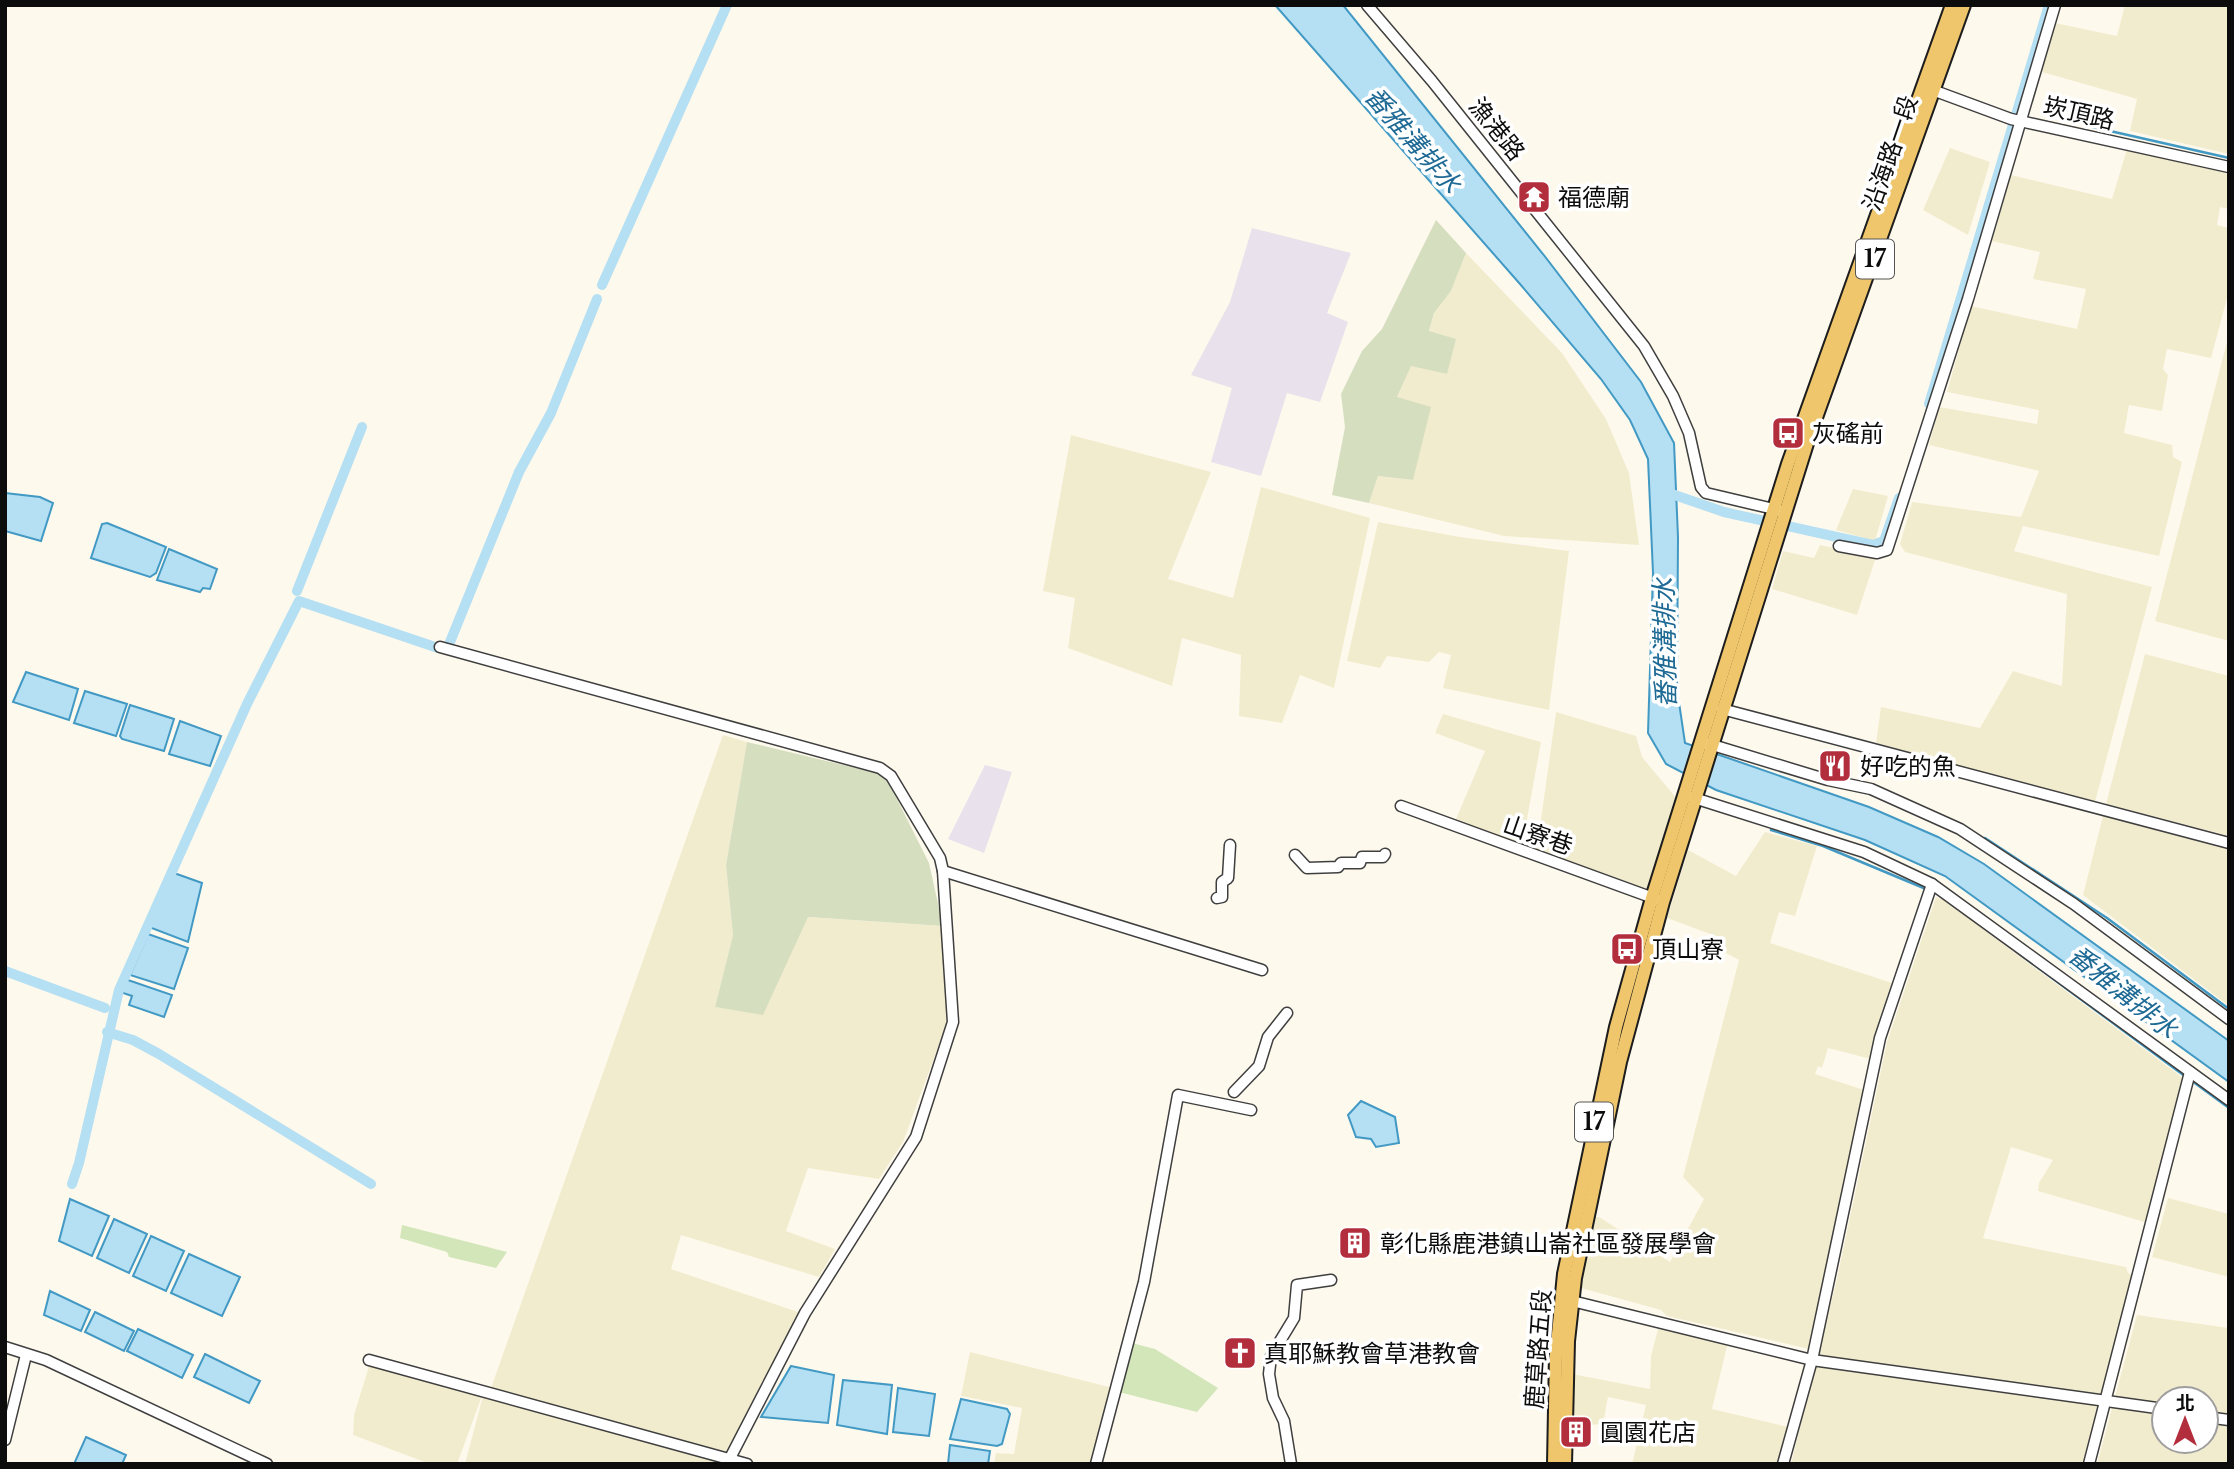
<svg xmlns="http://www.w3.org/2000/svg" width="2234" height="1469" viewBox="0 0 2234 1469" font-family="'Libre Baskerville','Noto Sans TC',serif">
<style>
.industrial{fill:#e9e1eb}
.farmland{fill:#f2eccf;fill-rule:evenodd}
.green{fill:#d3e6b9}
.cemetery{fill:#d6dec0}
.water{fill:#b5dff2;stroke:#4199c4;stroke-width:2}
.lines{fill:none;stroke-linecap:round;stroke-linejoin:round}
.stream{stroke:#4199c4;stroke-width:2.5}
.canal{stroke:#b5dff2;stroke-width:10}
.minor-casing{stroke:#3f3f3f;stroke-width:13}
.major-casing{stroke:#1d1d1d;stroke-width:16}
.minor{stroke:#fff;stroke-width:10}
.major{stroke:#efc66b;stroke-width:12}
.labels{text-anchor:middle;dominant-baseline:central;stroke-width:7;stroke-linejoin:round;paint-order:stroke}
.shield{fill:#fff;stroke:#555;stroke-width:2}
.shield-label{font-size:23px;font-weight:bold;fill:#0c0c0c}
.street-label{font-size:24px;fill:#0c0c0c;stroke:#fff}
.poi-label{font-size:24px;fill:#0c0c0c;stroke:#fff;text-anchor:start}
.water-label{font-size:26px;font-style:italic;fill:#1e6a95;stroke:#fff}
</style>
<rect width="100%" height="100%" fill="#fef9ed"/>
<g class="industrial">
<polygon points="1252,228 1351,253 1327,313 1348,322 1320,402 1287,393 1261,476 1211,462 1232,388 1191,375 1230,302"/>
<polygon points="985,765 1012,772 984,853 948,839"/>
</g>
<g class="farmland">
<polygon points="2125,5 2229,5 2229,154 2130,131 2137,99 2042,72 2055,23 2117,36"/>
<polygon points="1950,148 1990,162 1968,235 1923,210"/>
<polygon points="2127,149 2229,172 2229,209 2220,207 2217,225 2229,228 2229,291 2211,358 2167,349 2163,369 2168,375 2162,411 2129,405 2124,433 2172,445 2173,457 2182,462 2159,556 2023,526 2014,551 2152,587 2095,802 1876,743 1881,707 1980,728 2013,671 2062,686 2067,594 1905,552 1900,544 1912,502 2021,517 2039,471 1929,445 1939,407 2037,424 2039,410 1947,392 1971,306 2077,329 2086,289 2033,279 2040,252 1992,241 2011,175 2112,199"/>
<polygon points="1466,253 1562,353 1606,419 1629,473 1639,545 1504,536 1369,503 1378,476 1412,480 1397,397 1411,365 1447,374 1429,332 1434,313 1451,291"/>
<polygon points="2229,334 2229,641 2155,621"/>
<polygon points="1071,435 1211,472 1168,579 1233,598 1261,487 1370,518 1334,688 1300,675 1282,723 1239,716 1241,655 1182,638 1172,686 1068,648 1075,598 1043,591"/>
<polygon points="1853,489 1888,496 1875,541 1836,530"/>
<polygon points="1378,522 1460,537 1569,551 1549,710 1443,688 1451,655 1439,652 1429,662 1387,656 1380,668 1347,661"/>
<polygon points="1820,545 1876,557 1857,615 1772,589 1783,551 1814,558"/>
<polygon points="2145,654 2229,676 2229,836 2106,804"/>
<polygon points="1556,712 1636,736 1642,757 1677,799 1652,888 1644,891 1536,855"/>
<polygon points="1443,714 1541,742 1521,852 1456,819 1485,751 1435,733"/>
<polygon points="723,735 747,742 726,865 733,935 715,1007 763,1014 807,917 943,926 947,1023 903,1142 879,1179 808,1168 786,1231 835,1249 819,1277 681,1235 671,1269 798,1312 728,1452 491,1388"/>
<polygon points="2103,816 2229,849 2229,1006 2083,895"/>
<polygon points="1765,832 1817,846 1795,916 1779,912 1770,943 1895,984 1871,1059 1828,1048 1822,1068 1818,1066 1815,1074 1864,1090 1809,1349 1667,1316 1661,1310 1581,1288 1593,1217 1599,1217 1670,1262 1704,1199 1683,1177 1739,960 1717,948 1721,938 1667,918 1688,850 1736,876"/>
<polygon points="1936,897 1945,901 2183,1078 2148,1223 2038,1191 2039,1183 2053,1160 2011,1147 1983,1238 2126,1267 2128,1273 2133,1276 2085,1464 1791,1464 1837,1279 1887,1042"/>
<polygon points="2168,1198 2229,1214 2229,1277 2152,1257"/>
<path d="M2137 1315 2229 1328V1464H2097ZM2164 1399H2206V1441H2164Z"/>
<polygon points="1658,1329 1728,1342 1712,1409 1788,1427 1779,1464 1632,1464 1646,1405 1608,1397 1603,1424 1571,1426 1572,1374 1650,1389 1651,1356"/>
<polygon points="970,1352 1117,1389 1096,1464 994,1464 996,1453 1014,1454 1022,1408 961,1396"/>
<polygon points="370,1363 483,1393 457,1464 430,1464 353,1435 354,1415"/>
<polygon points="483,1396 723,1461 722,1464 465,1464"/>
</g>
<g class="green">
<polygon points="402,1225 507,1252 496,1268 449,1257 447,1252 400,1238"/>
<polygon points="1132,1343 1155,1349 1218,1388 1197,1412 1115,1391"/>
</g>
<g class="cemetery">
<polygon points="1436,220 1466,253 1451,291 1434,313 1429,331 1456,339 1447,374 1411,366 1397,397 1431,407 1413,480 1378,476 1369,503 1332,495 1345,427 1341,394 1362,351 1382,329"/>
<polygon points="747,742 885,775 929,863 943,926 808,917 763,1015 715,1007 733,935 726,865"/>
</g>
<g class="water">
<polygon points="1275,5 1343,5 1543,254 1641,382 1674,443 1678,537 1677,689 1685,743 1869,807 1938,837 1984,864 2229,1041 2229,1082 1945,876 1865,840 1716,790 1666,764 1648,733 1653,573 1648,459 1630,420 1601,379 1520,284"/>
<polygon points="5,493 40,497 53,503 41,541 5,531"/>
<polygon points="107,523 166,547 156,573 150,577 91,558 102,524"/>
<polygon points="169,549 217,569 210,589 203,588 200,592 157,580"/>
<polygon points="26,672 78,689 69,720 13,702"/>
<polygon points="85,691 127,704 116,736 74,723"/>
<polygon points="130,705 174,719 164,751 122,739 120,736"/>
<polygon points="180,721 221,736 210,766 169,754"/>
<polygon points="174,873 202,883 188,942 149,927"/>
<polygon points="148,934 188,948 174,989 130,975"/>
<polygon points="125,979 172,995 164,1017 129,1005 132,996 120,992"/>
<polygon points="1361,1101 1395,1117 1399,1143 1376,1147 1371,1139 1356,1137 1348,1115"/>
<polygon points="70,1199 109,1216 92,1256 59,1241"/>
<polygon points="114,1219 147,1234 129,1273 97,1258"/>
<polygon points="151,1236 184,1251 166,1291 133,1276"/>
<polygon points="189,1254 240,1277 222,1316 171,1293"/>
<polygon points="50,1291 90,1310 81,1331 44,1315"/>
<polygon points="95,1312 134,1331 124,1351 85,1332"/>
<polygon points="138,1329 193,1355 182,1378 127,1351"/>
<polygon points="205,1354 260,1381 249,1403 194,1377"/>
<polygon points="791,1366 834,1375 828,1423 761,1417"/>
<polygon points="843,1380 892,1385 887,1434 837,1425"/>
<polygon points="898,1388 935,1394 929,1436 893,1432"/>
<polygon points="961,1399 1007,1409 1010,1414 1002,1444 997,1446 950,1439"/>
<polygon points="86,1437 126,1455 122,1464 74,1464"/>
<polygon points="950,1445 990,1451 988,1464 948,1464"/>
</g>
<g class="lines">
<g class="stream">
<polyline points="2088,126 2229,158"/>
<polyline points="1771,830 1823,846 1926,889"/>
<polyline points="1985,838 2107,918 2229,1009"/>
<polyline points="2017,952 2186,1077"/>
<polyline points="2192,1081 2229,1108"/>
</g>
<g class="canal">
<polyline points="602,285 727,5"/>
<polyline points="1929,404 2049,5"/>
<polyline points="1666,492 1724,512 1873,545 1884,541 1899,498"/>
<polyline points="297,591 362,427"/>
<polyline points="450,642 519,472 551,413 597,299"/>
<polyline points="5,971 105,1008"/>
<polyline points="107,1032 133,1040 159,1054 371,1184"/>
<polyline points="72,1184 79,1163 119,990 247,704 299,601 438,648"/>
</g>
<defs>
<g id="minor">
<polyline points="1367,5 1432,81 1644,346 1673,396 1689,433 1701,487 1706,493 1778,510"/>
<polyline points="1927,88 2011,119 2229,167"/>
<polyline points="1839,546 1877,553 1887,550 1968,299 2055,5"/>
<polyline points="440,647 880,768 891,776 940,858 943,871 953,1022 916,1137 805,1313 727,1464"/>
<polyline points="1722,709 2229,843"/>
<polyline points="1706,743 1828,780 1871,789 1960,829 2074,904 2229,1019"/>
<polyline points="1691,797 1864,852 1932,884 2229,1100"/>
<polyline points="1401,806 1656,899"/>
<polyline points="1295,855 1307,868 1338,867 1341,863 1360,863 1362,857 1383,857 1385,854"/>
<polyline points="943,871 1262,970"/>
<polyline points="1217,898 1222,897 1222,882 1228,878 1230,845"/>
<polyline points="1234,1092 1259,1066 1268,1037 1287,1013"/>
<polyline points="1572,1301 1812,1360 2164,1409"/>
<polyline points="5,1347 46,1360 267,1464"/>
<polyline points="369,1360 747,1464"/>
<polyline points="2206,1417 2229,1420"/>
<polyline points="5,1440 26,1355"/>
<polyline points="1096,1464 1144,1282 1178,1095 1251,1110"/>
<polyline points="1291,1464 1284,1421 1273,1398 1269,1374 1271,1356 1294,1318 1297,1285 1331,1280"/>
<polyline points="1783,1464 1812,1360 1880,1038 1932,884"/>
<polyline points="2089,1464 2190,1072"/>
</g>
<g id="major">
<polyline points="1554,1464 1556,1354 1564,1274 1616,1027 1652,898 1788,464 1952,5"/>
<polyline points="1565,1464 1568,1341 1575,1278 1620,1062 1663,902 1809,437 1964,5"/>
</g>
</defs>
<use href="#minor" class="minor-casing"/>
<use href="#major" class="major-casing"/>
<use href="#minor" class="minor"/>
<use href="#major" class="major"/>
</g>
<defs>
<symbol id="temple-square" viewBox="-11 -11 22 22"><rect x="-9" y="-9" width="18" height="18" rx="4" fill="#b32e3d" stroke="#fff"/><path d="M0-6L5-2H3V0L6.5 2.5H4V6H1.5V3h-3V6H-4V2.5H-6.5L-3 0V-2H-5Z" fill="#fff"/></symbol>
<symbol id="bus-square" viewBox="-11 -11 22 22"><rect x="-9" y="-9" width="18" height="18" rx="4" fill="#b32e3d" stroke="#fff"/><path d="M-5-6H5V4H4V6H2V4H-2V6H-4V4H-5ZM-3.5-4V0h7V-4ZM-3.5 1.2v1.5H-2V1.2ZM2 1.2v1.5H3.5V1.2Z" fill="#fff"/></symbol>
<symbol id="restaurant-square" viewBox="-11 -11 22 22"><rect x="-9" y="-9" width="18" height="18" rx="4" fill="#b32e3d" stroke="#fff"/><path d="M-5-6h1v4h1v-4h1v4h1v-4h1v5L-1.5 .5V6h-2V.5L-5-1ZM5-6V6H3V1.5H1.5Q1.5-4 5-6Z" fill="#fff"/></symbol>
<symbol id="building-square" viewBox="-11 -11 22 22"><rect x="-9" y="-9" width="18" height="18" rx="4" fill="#b32e3d" stroke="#fff"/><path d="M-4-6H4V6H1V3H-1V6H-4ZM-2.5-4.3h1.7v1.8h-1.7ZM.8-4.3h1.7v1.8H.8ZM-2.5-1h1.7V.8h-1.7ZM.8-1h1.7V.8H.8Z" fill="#fff"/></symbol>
<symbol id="church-square" viewBox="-11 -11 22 22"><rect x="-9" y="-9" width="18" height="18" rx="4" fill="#b32e3d" stroke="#fff"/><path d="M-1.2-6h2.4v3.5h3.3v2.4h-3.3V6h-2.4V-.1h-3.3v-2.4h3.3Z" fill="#fff"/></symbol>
</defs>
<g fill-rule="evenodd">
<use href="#temple-square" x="1515" y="178" width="38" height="38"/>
<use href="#bus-square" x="1769" y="414" width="38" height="38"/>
<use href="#restaurant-square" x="1816" y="747" width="38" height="38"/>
<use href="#bus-square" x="1608" y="930" width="38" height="38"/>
<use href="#building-square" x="1336" y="1224" width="38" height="38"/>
<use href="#church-square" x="1221" y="1334" width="38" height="38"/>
<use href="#building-square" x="1557" y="1413" width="38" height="38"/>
</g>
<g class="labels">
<g class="shield">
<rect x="1856" y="239.5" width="38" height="39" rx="5"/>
<rect x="1575" y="1102.5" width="38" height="39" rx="5"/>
</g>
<g class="shield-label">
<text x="1875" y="259">17</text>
<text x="1594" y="1122">17</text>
</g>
<g class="street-label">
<text transform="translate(2079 113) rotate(13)">崁頂路</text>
<text transform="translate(1497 129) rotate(51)">漁港路</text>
<text transform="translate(1890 153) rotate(-71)">沿海路一段</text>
<text transform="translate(1538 835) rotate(19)">山寮巷</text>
<text transform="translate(1538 1349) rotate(-86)">鹿草路五段</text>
</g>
<g class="poi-label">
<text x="1558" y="197">福德廟</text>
<text x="1812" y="433">灰磘前</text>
<text x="1860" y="766">好吃的魚</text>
<text x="1652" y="949">頂山寮</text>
<text x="1380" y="1243">彰化縣鹿港鎮山崙社區發展學會</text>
<text x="1264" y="1353">真耶穌教會草港教會</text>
<text x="1600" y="1432">圓園花店</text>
</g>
<g class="water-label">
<text transform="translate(1413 140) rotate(49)">番雅溝排水</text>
<text transform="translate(1665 643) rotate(-91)">番雅溝排水</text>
<text transform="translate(2123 992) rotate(39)">番雅溝排水</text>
</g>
</g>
<rect width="2234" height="1469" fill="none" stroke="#0c0c0c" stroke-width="14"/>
<g transform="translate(2185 1420)"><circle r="33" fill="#ffffff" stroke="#9e9e9e" stroke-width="2"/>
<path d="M0-5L12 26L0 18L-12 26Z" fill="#b32e3d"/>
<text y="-10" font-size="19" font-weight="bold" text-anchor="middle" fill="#0c0c0c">北</text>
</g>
</svg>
